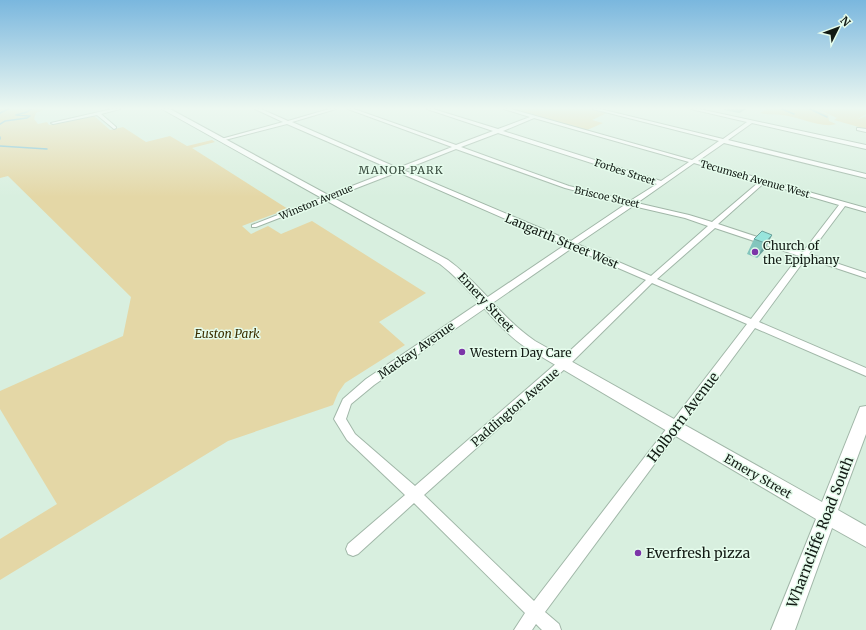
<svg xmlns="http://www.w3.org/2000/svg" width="866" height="630" viewBox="0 0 866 630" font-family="Merriweather,serif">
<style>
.green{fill:#e4d7a6}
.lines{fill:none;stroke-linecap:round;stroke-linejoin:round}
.stream{stroke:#75bcd0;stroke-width:1.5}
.street-casing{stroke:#a1b7a8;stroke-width:2}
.secondary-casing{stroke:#a1b7a8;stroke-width:2}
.street{fill:#fff;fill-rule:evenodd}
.secondary{fill:#fff;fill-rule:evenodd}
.wall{fill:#83c5bd}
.shaded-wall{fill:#6aa09a}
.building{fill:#98e5dc;stroke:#6aa09a}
.poi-dot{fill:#7c35a8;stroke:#e5fcec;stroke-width:1.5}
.labels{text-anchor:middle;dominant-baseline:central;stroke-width:3;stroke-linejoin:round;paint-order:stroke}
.far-street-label{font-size:10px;fill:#121a14;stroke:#e5fcec}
.far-neighbourhood-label{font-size:11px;letter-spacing:1px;fill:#384b3e;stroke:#e5fcec}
.street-label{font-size:12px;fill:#121a14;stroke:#e5fcec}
.poi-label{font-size:12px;fill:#121a14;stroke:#e5fcec;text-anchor:start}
.park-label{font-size:12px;font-style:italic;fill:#3b2f00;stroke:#e5fcec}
.near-street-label{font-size:14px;fill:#121a14;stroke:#e5fcec}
.near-poi-label{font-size:14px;fill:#121a14;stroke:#e5fcec;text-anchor:start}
</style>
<rect width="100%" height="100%" fill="#d8efdf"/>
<g class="green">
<polygon points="0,109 45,109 36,113 34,119 38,124 47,122 49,125 93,115 110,130 123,127 146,142 170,136 187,146 212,140 215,142 192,148 288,209 242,226 251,234 268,226 281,234 312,221 426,293 379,322 405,345 345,383 338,393 333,405 228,441 0,580 0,539 57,504 0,409 0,391 123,336 131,297 8,176 0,178"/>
<polygon points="512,109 589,109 607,113 592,120 603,123 587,130"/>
<path d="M767 109H813L828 115 829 121 836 124C823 129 797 116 782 115 774 114 768 115 760 113Z"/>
<polygon points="817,109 866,109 866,114 858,119 839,118 859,119 866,116 866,129 834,120 837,118"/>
</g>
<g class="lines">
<g class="stream">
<polyline points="782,109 794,114"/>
<polyline points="810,109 827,117"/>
<polyline points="0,113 8,109"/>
<polyline points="0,124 5,121 27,118 30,116 16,115 27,112 31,109"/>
<polyline points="0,137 0,139"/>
<polyline points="0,146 47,149"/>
</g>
<defs>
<g id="street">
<polygon points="112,109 120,109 101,114 116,127 116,128 114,129 97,115 53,124 51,123"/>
<path d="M255 109H261L288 121 329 109H336L292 122 398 168 452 147 348 109H354L456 145 493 131 427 109H433L498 129 530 117 504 109H511L692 160 719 141 593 109H600L723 139 747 122 691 109H699L866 145V149L752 123 728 140 866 174V178L724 143 698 161 866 208V212L845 206 809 254 866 273V278L806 258 759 322 866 368V376L755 328 545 612 559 624 561 630H542L536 624 532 630H514L525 613 414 503 358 554 353 556 348 554 346 549 348 544 405 495 347 440 334 419 343 399 366 379 565 245 398 172 256 227H252V225L393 170 287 124 221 141V139L283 122ZM534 118 689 162 661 181 503 131ZM498 133 657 184 630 201 569 186 461 147ZM456 149 565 188 626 204 571 241 403 170ZM694 163 759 182 712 222 689 215 637 203ZM764 183 839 205 803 252 718 224ZM633 206 685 218 708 226 651 276 577 244ZM715 228 799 256 751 319 657 279ZM572 248 646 280 559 361 415 486 355 434 346 419 351 404 374 385ZM652 283 747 324 534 601 424 495 567 367Z"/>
<polygon points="859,128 866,129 866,132 857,130 857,128"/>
</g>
<path id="secondary" d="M162 109H170L448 260C480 283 501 318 535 341L822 502 860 407 866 406V434L838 510 866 526V547L832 528 795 630H771L816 519 525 347C492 324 472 288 440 264Z"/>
</defs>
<use href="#street" class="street-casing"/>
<use href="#secondary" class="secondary-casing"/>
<use href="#street" class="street"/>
<use href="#secondary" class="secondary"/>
</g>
<g class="wall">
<polygon points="724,109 746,109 739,113 724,110"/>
<polygon points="772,235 765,249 757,258 747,254 754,239"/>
</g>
<g class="shaded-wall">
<polygon points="741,109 746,109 739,113"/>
<polygon points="772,235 765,249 757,258 765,243"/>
</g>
<polygon class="building" points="762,231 772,235 765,243 754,239"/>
<linearGradient id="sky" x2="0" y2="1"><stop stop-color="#7ab7de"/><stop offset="0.55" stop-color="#edf8f1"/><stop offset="1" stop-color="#edf8f1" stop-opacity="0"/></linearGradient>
<rect width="866" height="197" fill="url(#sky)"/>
<g class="poi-dot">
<circle cx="755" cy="252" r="4"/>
<circle cx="462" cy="352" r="4"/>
<circle cx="638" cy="553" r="4"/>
</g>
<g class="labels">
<g class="far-street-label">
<text transform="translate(625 172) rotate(18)">Forbes Street</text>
<text transform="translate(755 179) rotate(16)">Tecumseh Avenue West</text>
<text transform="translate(607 197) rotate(13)">Briscoe Street</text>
<text transform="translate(316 202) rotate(-22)">Winston Avenue</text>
</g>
<g class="far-neighbourhood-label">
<text x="401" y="170">MANOR PARK</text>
</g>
<g class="street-label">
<text transform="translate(562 241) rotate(23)">Langarth Street West</text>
<text transform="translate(486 302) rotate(47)">Emery Street</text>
<text transform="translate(416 350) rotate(-35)">Mackay Avenue</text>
<text transform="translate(515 407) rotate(-41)">Paddington Avenue</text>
<text transform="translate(758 476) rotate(30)">Emery Street</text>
</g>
<g class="poi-label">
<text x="763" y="245">Church of<tspan x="763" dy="14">the Epiphany</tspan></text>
<text x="470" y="352">Western Day Care</text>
</g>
<g class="park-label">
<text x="227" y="333">Euston Park</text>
</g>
<g class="near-street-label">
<text transform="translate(683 417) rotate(-53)">Holborn Avenue</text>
<text transform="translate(820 532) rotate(-69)">Wharncliffe Road South</text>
</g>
<g class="near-poi-label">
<text x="646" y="553">Everfresh pizza</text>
</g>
</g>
<g transform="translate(838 28) rotate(48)" stroke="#e5fcec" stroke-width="3" paint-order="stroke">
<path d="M0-3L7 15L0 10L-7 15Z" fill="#121a14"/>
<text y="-6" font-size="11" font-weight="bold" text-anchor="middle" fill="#121a14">N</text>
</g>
</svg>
